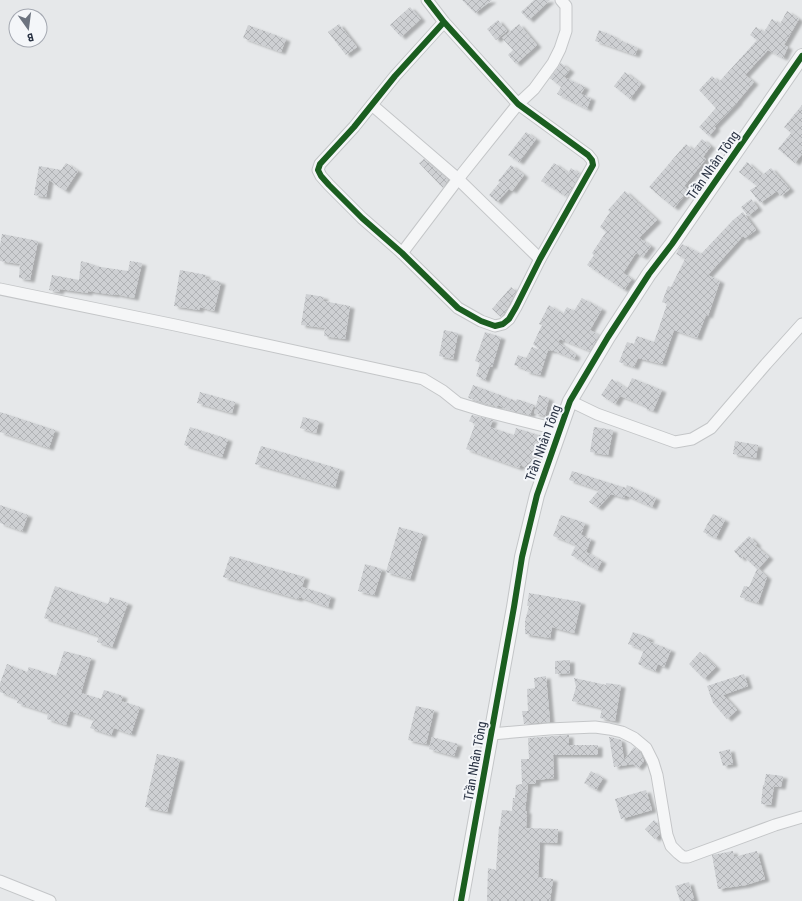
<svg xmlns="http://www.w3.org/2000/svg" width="802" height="901" viewBox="0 0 802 901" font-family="'Roboto Condensed',sans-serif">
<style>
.building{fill:url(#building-cross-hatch);filter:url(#shadow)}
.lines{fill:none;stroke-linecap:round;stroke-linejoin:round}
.minor-casing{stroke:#c4c6c8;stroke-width:13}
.tertiary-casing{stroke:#c4c6c8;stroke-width:16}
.minor{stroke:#f5f6f7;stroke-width:11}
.tertiary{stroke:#f5f6f7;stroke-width:14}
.cycleway-casing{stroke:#f4f6f9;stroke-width:8}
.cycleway{stroke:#1b5e20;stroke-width:6}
.labels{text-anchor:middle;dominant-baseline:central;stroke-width:4;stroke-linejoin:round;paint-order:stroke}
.street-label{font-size:13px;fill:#2b3445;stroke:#f4f6f9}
</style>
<defs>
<pattern id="building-cross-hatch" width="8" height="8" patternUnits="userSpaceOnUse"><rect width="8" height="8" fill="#ced0d3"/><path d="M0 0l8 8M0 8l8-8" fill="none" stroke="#b1b3b6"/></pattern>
<filter id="shadow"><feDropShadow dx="4.5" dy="2.5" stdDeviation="1" flood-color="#0004"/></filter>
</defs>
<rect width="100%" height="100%" fill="#e6e8ea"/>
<g class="building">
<polygon points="462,0 492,0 475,13"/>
<polygon points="534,0 550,0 529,20 521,12"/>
<polygon points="410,7 421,19 401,37 390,25"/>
<polygon points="787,11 799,19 784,45 788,47 783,58 768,50 745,75 754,82 738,101 738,102 714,127 716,128 709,136 699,127 716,108 699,90 712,76 719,82 757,40 750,35 756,27 764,32 772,19 780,24"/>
<polygon points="498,20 507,31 496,40 487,29"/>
<polygon points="339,24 357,47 346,55 328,32"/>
<polygon points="519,24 537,45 516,64 508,55 513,50 502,38"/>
<polygon points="248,25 286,39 281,52 243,38"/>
<polygon points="599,30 615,37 615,38 638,48 635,55 595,41"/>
<polygon points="561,63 570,70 564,77 585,87 581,94 591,98 587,109 557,94 561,87 550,78"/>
<polygon points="625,72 641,84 630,99 614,86"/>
<polygon points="802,105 802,154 795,163 778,149 791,133 784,127"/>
<polygon points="526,132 536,139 519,162 508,155"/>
<polygon points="702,139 711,146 703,157 706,159 684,186 689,190 674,208 649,187 686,144 693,150"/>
<polygon points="424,159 448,180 443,188 419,163"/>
<polygon points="747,162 762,175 771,168 790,189 781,196 777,191 760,203 750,190 757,186 739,172"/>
<polygon points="66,163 78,171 65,191 49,180 46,197 34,195 39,166 61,170"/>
<polygon points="554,163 568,173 571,168 580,174 567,197 541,181"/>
<polygon points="511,165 524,175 512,191 509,189 497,202 489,195 500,182 498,181"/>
<polygon points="625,191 657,220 639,238 651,246 643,257 636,253 623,273 632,279 624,290 587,265 594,255 592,253 606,232 600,227 610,212 608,210"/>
<polygon points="751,199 758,208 748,216 741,207"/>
<polygon points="743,212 756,230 745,238 743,236 708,275 720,281 708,316 706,315 697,338 674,330 662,364 638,358 634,367 619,362 627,342 634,344 637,336 654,342 667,304 662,302 668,286 671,287 685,259 676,254 682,244 701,254 733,220"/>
<polygon points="2,234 38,241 30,280 19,278 20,264 0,261 0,245"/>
<polygon points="81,261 95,265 94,266 128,271 130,261 142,263 134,298 115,294 115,295 88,291 88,293 60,289 59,292 49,290 52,275 79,280"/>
<polygon points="180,270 206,275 205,278 221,282 214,311 200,307 199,310 174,306"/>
<polygon points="511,287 516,292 504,314 501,317 492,309"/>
<polygon points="306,294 324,297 323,301 350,306 345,339 324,336 325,328 301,325"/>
<polygon points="582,298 602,309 590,330 599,335 590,351 560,339 558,342 576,355 574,359 552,350 551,351 548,350 540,375 525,371 526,369 514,365 518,355 526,358 532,347 540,350 533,344 542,325 539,324 549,305 563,314 567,307 574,311"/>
<polygon points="444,330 458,333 453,359 439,356"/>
<polygon points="485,332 501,337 492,367 490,366 485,380 476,376 480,363 475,361"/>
<polygon points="632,378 662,390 653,411 643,407 643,405 620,396 615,404 601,395 612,379 627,389"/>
<polygon points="473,385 516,401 517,399 534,405 530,415 512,411 498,405 498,407 468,398"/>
<polygon points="200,392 235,402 232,413 197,403"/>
<polygon points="539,395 549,398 545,416 534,413"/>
<polygon points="0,412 55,430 49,448 0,432"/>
<polygon points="472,415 493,420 490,427 514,435 516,428 542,436 534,460 535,460 531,470 520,465 519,468 466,449 475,424 469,421"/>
<polygon points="303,417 319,421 316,433 300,428"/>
<polygon points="190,427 228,439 222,457 184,445"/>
<polygon points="594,427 613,430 608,455 590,452"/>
<polygon points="735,441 758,445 756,458 733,454"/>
<polygon points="261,446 340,469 335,487 255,464"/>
<polygon points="572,471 626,488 627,485 656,498 652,507 625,495 624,498 611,494 598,508 589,502 599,490 569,480"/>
<polygon points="0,505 28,515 22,531 0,523"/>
<polygon points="713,514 725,520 716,538 703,532"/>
<polygon points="561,515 585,523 581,535 591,539 586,552 602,561 597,570 571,555 576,545 553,536"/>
<polygon points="399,527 423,534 410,579 386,572"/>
<polygon points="749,536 757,544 755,545 769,557 758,569 767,577 758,603 740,597 744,586 749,587 757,569 743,556 741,559 734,551"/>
<polygon points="230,556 305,577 302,587 331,596 328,607 299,597 298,599 223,577"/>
<polygon points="365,564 382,569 374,595 358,591"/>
<polygon points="55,586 108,604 110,597 128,603 112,647 97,642 99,636 44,618"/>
<polygon points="529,593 581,602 574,633 552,627 550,638 525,634 525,621 529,606 527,606"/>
<polygon points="633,632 650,638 648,641 671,650 664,667 658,664 655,671 638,664 644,650 628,644"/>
<polygon points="64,651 91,658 81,693 101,699 104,690 123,696 121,701 140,707 131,734 114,728 111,735 90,728 94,719 70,711 66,725 47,719 48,713 17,703 18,699 0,692 0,683 7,664 27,672 29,667 56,676"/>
<polygon points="700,652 716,667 704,679 689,664"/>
<polygon points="570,660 570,673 555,674 555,661"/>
<polygon points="744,674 748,686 723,695 737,710 727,719 713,703 707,686"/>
<polygon points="546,676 550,722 524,724 522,711 528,711 527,689 535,688 534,678"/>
<polygon points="574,678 606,685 606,683 621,685 615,721 600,718 602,708 572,701 576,687"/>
<polygon points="416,706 434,710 426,744 408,740"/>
<polygon points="569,735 569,745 598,745 598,755 553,755 554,778 536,780 536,784 528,784 525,811 527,811 526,828 558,829 557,843 540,842 538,877 553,879 550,901 487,901 488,868 496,870 499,826 500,826 502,810 512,811 513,798 515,798 516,785 522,784 521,759 529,759 528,738"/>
<polygon points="432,737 458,744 454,756 429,749"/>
<polygon points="609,737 611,737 621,740 624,760 634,747 640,752 644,761 638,768 633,764 614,767"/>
<polygon points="730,749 733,764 723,766 719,752"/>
<polygon points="157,754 180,759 167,812 145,807"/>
<polygon points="591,771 603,778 596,790 584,783"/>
<polygon points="766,774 783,776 781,787 764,785"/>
<polygon points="763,785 774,786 771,805 761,804"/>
<polygon points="646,790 652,810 621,819 615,799"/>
<polygon points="654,820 658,824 660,834 655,839 645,829"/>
<polygon points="733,851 734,857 757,851 765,879 746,885 718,889 712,855"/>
<polygon points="689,882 694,899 689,901 680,901 675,886"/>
</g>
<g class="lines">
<defs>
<g id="minor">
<polyline points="427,0 444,22 518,104 588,155 592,160 593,165 540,259 516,307 509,319 503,324 495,326 481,321 458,308 402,253 362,218 329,185 321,176 318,170 320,164 354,127 395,76 444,22"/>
<polyline points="372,105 458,179 540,259"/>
<polyline points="402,253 458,179 518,104 534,89 553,63 560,49 566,31 566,6 561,0"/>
<polyline points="0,289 175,325 423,379 443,391 458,403 484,411 560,430"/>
<polyline points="570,401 597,414 675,442 692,439 711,428 766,364 802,324"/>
<polyline points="491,734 549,729 595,727 609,729 622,732 634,738 646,748 653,762 657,775 667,835 671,846 678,853 683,857 688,857 775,825 802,817"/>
<polyline points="0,881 50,901"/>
</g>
<polyline id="tertiary" points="461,901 514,607 522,557 537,495 570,401 608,337 649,274 672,244 802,56"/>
</defs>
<use href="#minor" class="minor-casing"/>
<use href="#tertiary" class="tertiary-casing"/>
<use href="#minor" class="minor"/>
<use href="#tertiary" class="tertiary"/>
<defs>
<g id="cycleway">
<polyline points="427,0 444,22 518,104 588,155 592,160 593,165 540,259 516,307 509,319 503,324 495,326 481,321 458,308 402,253 362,218 329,185 321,176 318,170 320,164 354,127 395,76 444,22"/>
<polyline points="461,901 514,607 522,557 537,495 570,401 608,337 649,274 672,244 802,56"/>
</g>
</defs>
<use href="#cycleway" class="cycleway-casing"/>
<use href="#cycleway" class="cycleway"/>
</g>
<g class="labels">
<g class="street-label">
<text transform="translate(713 165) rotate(-55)">Trần Nhân Tông</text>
<text transform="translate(543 443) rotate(-70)">Trần Nhân Tông</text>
<text transform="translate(475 761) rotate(-80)">Trần Nhân Tông</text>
</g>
</g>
<g transform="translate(28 28) rotate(166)"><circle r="19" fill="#f4f6f9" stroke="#a4a8b1"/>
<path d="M0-3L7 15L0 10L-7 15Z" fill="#6c737f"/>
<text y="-6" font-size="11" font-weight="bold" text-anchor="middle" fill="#2b3445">B</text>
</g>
</svg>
